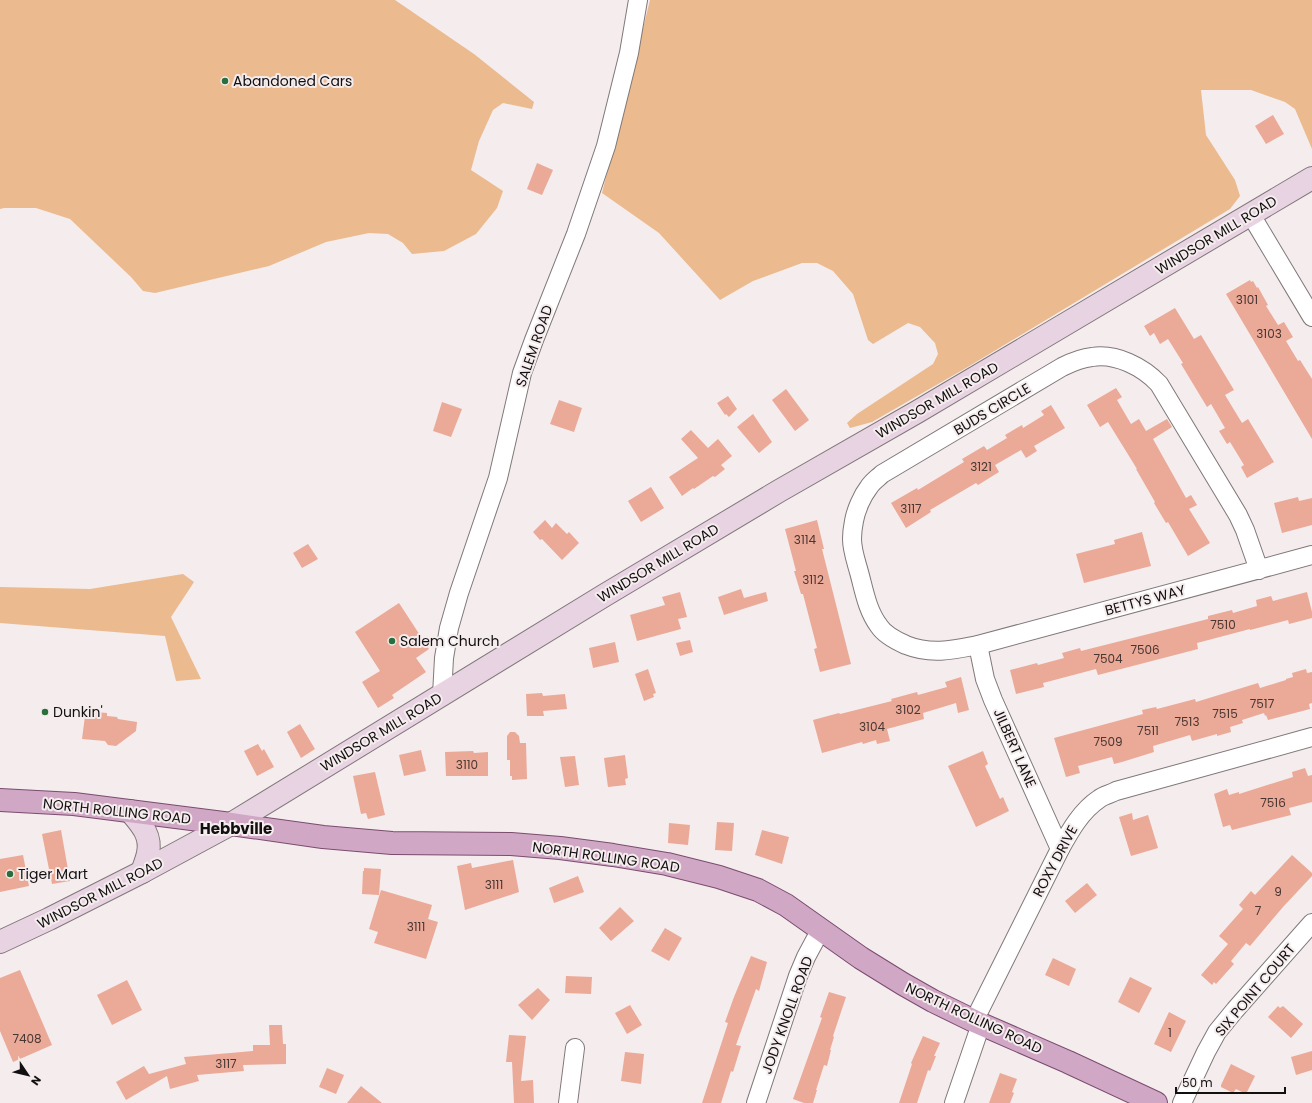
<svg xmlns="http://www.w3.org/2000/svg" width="1312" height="1103" viewBox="0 0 1312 1103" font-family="Poppins,sans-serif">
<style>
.green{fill:#ebba8e}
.building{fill:#eba998}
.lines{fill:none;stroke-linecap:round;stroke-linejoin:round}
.street-casing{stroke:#807879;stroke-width:20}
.secondary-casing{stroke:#807879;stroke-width:24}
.primary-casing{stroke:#7a4c6e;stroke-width:24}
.street{stroke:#fff;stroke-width:18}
.secondary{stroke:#e8d3e2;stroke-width:22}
.primary{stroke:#d1a7c6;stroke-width:22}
.poi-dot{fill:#286f3b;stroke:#f5eced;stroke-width:1.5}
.labels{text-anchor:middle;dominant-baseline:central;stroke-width:4;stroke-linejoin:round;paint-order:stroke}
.number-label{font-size:12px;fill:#483632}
.poi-label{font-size:14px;fill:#120f10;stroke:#f5eced;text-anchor:start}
.street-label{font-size:14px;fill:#120f10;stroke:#f5eced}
.neighbourhood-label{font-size:15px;font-weight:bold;fill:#120f10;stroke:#f5eced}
</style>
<rect width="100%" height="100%" fill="#f5eced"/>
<g class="green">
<polygon points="0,0 395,0 474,54 534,102 532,109 503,103 493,110 479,141 471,170 503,191 497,208 476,234 444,251 412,254 403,243 388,234 369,233 326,242 269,266 155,293 143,291 131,277 70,219 36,208 4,208 0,209"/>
<polygon points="650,0 1312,0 1312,149 1295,109 1285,102 1251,90 1201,90 1206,135 1235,180 1240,196 1230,209 966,368 872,422 850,428 847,423 857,414 933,364 938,354 935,343 920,327 908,323 873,344 868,340 853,294 833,271 817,263 802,263 753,281 720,300 659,233 602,193"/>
<polygon points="183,574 194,582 171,617 201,679 176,681 165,636 0,623 0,587 90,589"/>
</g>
<g class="building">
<polygon points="1273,115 1284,134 1266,144 1255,126"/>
<polygon points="537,163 553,170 542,195 527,189"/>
<polygon points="1250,280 1251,282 1253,281 1257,288 1258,287 1268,305 1266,306 1278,325 1284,322 1293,337 1286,341 1298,361 1300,360 1312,379 1312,439 1226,294"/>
<polygon points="1175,308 1194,339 1201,335 1234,390 1225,395 1242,423 1248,419 1274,462 1247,478 1241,467 1244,465 1230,442 1227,444 1219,431 1225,428 1211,404 1207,407 1181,364 1183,363 1168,339 1160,344 1154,333 1150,336 1144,326"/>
<polygon points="1116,388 1122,397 1117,400 1131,424 1139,419 1146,431 1167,419 1172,427 1153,439 1186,498 1191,495 1197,505 1189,509 1210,543 1188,556 1168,522 1166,523 1154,503 1155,502 1136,469 1137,469 1108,422 1100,427 1087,405"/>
<polygon points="786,389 809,420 795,431 772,400"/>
<polygon points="728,396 737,409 729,417 726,414 725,415 717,403"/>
<polygon points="559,400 582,408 574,432 550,424"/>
<polygon points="442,402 462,409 451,437 433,431"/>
<polygon points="1051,405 1065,428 1034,446 1037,451 1026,458 1021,450 995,465 999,472 978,485 976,483 930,510 931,512 906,528 891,503 917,488 918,490 964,462 962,459 984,446 987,450 1007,438 1005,435 1022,425 1023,428 1044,415 1041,411"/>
<polygon points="753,414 772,442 759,453 737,427"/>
<polygon points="691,430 708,448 718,439 732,456 721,465 725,469 715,477 713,476 694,489 693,488 682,496 669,477 698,458 681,439"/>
<polygon points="651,487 664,508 641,522 628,501"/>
<polygon points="1298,497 1299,501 1312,498 1312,525 1282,533 1274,503"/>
<polygon points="545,520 552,528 556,523 567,534 569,532 579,543 562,560 542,539 540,540 533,532"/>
<polygon points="817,520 824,549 822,549 851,664 820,672 814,649 817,648 803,594 801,594 794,571 796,571 785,529"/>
<polygon points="1142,532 1151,566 1084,583 1076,554 1115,544 1114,540"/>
<polygon points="308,544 318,559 302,568 293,553"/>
<polygon points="741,589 744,598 766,592 768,601 724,615 718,597"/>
<polygon points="680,592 687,617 678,619 681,629 637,641 630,615 665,605 662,597"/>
<polygon points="1307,592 1312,612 1312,618 1289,624 1288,620 1250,630 1250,629 1197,643 1198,649 1098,675 1096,669 1043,683 1044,687 1016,694 1010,670 1037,663 1038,665 1064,658 1062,653 1080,648 1081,651 1208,619 1208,616 1232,610 1233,613 1257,606 1256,600 1271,596 1273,601"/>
<polygon points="399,603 429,649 416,658 426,672 392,695 394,698 378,708 362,682 380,671 355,632"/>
<polygon points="690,640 693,652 680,656 676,643"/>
<polygon points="615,642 619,662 593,668 589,648"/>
<polygon points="648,669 656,693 653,694 654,697 644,701 635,674"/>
<polygon points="1306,669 1307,673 1312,672 1312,703 1309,704 1310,709 1268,720 1266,715 1265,716 1264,713 1242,720 1243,723 1230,727 1231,732 1217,736 1217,734 1192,741 1190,735 1153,746 1154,752 1122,762 1114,764 1112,757 1078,766 1080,773 1066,777 1054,738 1143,714 1142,710 1156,707 1157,709 1195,699 1196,702 1258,683 1260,688 1286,680 1286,679 1293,677 1292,673"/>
<polygon points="961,677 969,710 958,713 956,703 923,713 924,719 887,729 890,741 877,744 876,740 863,744 862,742 822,753 813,720 839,713 840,714 892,701 891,699 917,692 918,695 947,687 945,682"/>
<polygon points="542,693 543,696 565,694 567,709 543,711 544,716 527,716 526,694"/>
<polygon points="96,712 107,713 107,716 117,717 118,719 137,722 136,731 116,746 108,745 105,741 82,739 85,716 95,717"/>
<polygon points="300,724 315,749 301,758 287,732"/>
<polygon points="510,732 515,732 519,736 520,743 526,743 527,779 512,780 512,776 510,776 510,760 507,760 507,736"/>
<polygon points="258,744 262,751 264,749 274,767 257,776 244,751"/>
<polygon points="421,750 426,771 404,776 399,755"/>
<polygon points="473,751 474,753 488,752 488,776 446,776 445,752"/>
<polygon points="983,751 988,764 985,766 1000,799 1003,797 1009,811 976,827 948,766"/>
<polygon points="625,755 628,778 625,779 626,785 608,787 604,758"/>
<polygon points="575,756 579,785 565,787 560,757"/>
<polygon points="1305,768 1308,776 1312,775 1312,802 1289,808 1291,815 1232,830 1230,825 1223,827 1214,794 1227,789 1229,795 1239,792 1239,794 1293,777 1292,772"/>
<polygon points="375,772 385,815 368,819 366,813 361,814 353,776"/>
<polygon points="1132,813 1133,820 1148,815 1158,848 1131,856 1119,817"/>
<polygon points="717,822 734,823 732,851 715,850"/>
<polygon points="669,823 690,825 688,845 668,843"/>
<polygon points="61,830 70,881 52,884 42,834"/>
<polygon points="762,830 789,837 782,864 755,855"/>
<polygon points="23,855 29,886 0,892 0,859"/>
<polygon points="1292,855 1312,873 1312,876 1283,907 1250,946 1246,943 1231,961 1234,964 1216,984 1214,982 1212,985 1201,975 1228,944 1219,936 1243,909 1239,905 1251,891 1255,895"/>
<polygon points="513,860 519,892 465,910 457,866 471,863 472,868"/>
<polygon points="364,868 381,869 379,895 362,894 363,871 364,871"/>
<polygon points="578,876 584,892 554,903 549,888"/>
<polygon points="1087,883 1097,895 1075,913 1065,901"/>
<polygon points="381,890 432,905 428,919 438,922 426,959 374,943 378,932 369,929"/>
<polygon points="620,907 634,921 611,941 599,928"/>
<polygon points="665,928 682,938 669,961 651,951"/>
<polygon points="751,956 767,962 759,991 756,989 736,1045 741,1046 733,1072 731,1071 721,1103 702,1103 728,1023 725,1022 734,997"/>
<polygon points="1053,958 1076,969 1069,986 1045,975"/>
<polygon points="20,970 52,1045 13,1062 0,1031 0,978"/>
<polygon points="566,976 592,977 591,994 565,993"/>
<polygon points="1130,977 1152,988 1139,1013 1118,1002"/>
<polygon points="127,980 142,1010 112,1025 97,995"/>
<polygon points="538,988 550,1000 532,1020 518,1005"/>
<polygon points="829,992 846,997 833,1036 834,1037 830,1050 831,1050 827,1066 824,1065 816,1090 817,1090 813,1103 804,1103 793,1099 822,1018 820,1017"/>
<polygon points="630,1005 642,1025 627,1034 615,1013"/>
<polygon points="1278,1006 1280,1008 1283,1006 1303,1024 1291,1038 1268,1017"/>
<polygon points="1169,1012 1186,1021 1171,1052 1154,1044"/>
<polygon points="269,1025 282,1025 283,1044 286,1044 286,1064 243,1065 244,1071 197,1075 199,1081 170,1089 167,1076 126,1100 116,1082 144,1066 149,1074 186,1064 184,1057 253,1051 253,1045 270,1045"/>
<polygon points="509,1035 526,1036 521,1081 533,1080 534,1103 514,1103 512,1062 506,1062"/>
<polygon points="923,1036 940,1043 934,1056 936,1056 930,1071 928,1070 917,1103 899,1103 912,1064 911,1063"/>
<polygon points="1312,1051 1312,1070 1296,1075 1291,1057"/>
<polygon points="625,1052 644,1054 641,1084 621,1081"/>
<polygon points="1231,1064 1255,1076 1246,1094 1236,1089 1233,1093 1221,1087 1221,1085"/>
<polygon points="327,1068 344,1075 336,1094 319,1087"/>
<polygon points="1000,1073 1017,1079 1012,1092 1014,1093 1010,1103 989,1103"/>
<polygon points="361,1086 382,1103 347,1103"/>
</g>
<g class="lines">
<defs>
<g id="street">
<polyline points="1251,215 1312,317"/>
<path d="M1259 570 1245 530 1238 515 1159 384C1143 367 1116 353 1092 357 1081 358 1072 362 1062 367L882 474C878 478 872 482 869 487 862 496 856 510 854 521 853 526 852 533 852 539 852 550 856 561 859 572 864 590 867 610 879 626 884 634 897 641 906 645 931 655 953 650 978 645L1312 555"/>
<polyline points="978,645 985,679 993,700 1060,849"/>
<polyline points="442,695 444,658 449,628 459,593 498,478 522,373 534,340 576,234 606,146 629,53 638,0"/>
<path d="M974 1021 1060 849C1070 831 1081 811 1099 799 1104 795 1111 794 1116 791L1312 737"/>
<polyline points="568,1103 575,1048"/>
<polyline points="756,1103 798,976 806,957 821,929"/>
<polyline points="954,1103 981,1024"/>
<polyline points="1182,1103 1206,1052 1217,1032 1235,1010 1312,923"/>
</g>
<g id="secondary">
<path d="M130 811C140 823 152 835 148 853 147 859 144 866 142 872"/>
<polyline points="0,942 49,919 142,872 231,824 605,595 779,491 917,412 1312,178"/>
</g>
<polyline id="primary" points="0,800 74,804 231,824 323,837 392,843 511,844 560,848 613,855 667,864 719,877 758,890 786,905 861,958 903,984 933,1001 974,1021 1068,1062 1156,1103"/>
</defs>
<use href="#street" class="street-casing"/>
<use href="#secondary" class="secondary-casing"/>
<use href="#primary" class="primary-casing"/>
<use href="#street" class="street"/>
<use href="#secondary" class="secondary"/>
<use href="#primary" class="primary"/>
</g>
<g class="poi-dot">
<circle cx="225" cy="81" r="4"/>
<circle cx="392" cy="641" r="4"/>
<circle cx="45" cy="712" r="4"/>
<circle cx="10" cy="874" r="4"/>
</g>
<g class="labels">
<g class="number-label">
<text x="1247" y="299">3101</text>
<text x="1269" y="333">3103</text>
<text x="981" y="466">3121</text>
<text x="911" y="508">3117</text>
<text x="805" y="539">3114</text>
<text x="813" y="579">3112</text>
<text x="1223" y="624">7510</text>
<text x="1145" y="649">7506</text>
<text x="1108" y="658">7504</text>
<text x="1262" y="703">7517</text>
<text x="908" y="709">3102</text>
<text x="1225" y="713">7515</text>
<text x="1187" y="721">7513</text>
<text x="872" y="726">3104</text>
<text x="1148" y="730">7511</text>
<text x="1108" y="741">7509</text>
<text x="467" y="764">3110</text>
<text x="1273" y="802">7516</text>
<text x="494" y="884">3111</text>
<text x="1278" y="891">9</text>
<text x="1258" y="910">7</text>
<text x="416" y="926">3111</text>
<text x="1170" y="1032">1</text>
<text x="27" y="1038">7408</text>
<text x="226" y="1063">3117</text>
</g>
<g class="poi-label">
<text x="233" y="81">Abandoned Cars</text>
<text x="400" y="641">Salem Church</text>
<text x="53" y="712">Dunkin'</text>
<text x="18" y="874">Tiger Mart</text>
</g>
<g class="street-label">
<text transform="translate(1216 235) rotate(-31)">WINDSOR MILL ROAD</text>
<text transform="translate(534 346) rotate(-71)">SALEM ROAD</text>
<text transform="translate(937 400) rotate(-30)">WINDSOR MILL ROAD</text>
<text transform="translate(992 409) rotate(-31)">BUDS CIRCLE</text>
<text transform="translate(658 563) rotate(-31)">WINDSOR MILL ROAD</text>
<text transform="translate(1145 600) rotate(-15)">BETTYS WAY</text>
<text transform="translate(381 732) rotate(-31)">WINDSOR MILL ROAD</text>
<text transform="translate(1015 748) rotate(66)">JILBERT LANE</text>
<text transform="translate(117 811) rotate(6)">NORTH ROLLING ROAD</text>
<text transform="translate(606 857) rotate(8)">NORTH ROLLING ROAD</text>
<text transform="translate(1055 861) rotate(-62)">ROXY DRIVE</text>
<text transform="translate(100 893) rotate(-27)">WINDSOR MILL ROAD</text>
<text transform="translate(1255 990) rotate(-50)">SIX POINT COURT</text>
<text transform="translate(787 1015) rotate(-70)">JODY KNOLL ROAD</text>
<text transform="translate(974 1018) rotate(25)">NORTH ROLLING ROAD</text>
</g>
<g class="neighbourhood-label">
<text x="236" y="828">Hebbville</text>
</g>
</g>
<g transform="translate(28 1075) rotate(125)" stroke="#f5eced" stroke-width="3" paint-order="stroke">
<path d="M0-3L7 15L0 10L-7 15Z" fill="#120f10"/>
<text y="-6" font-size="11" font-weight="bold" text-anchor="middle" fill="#120f10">N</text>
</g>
<path d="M1176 1087v6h109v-6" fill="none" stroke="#120f10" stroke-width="2"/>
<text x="1182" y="1087" font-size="12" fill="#120f10" stroke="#f5eced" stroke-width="3" paint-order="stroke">50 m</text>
</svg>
